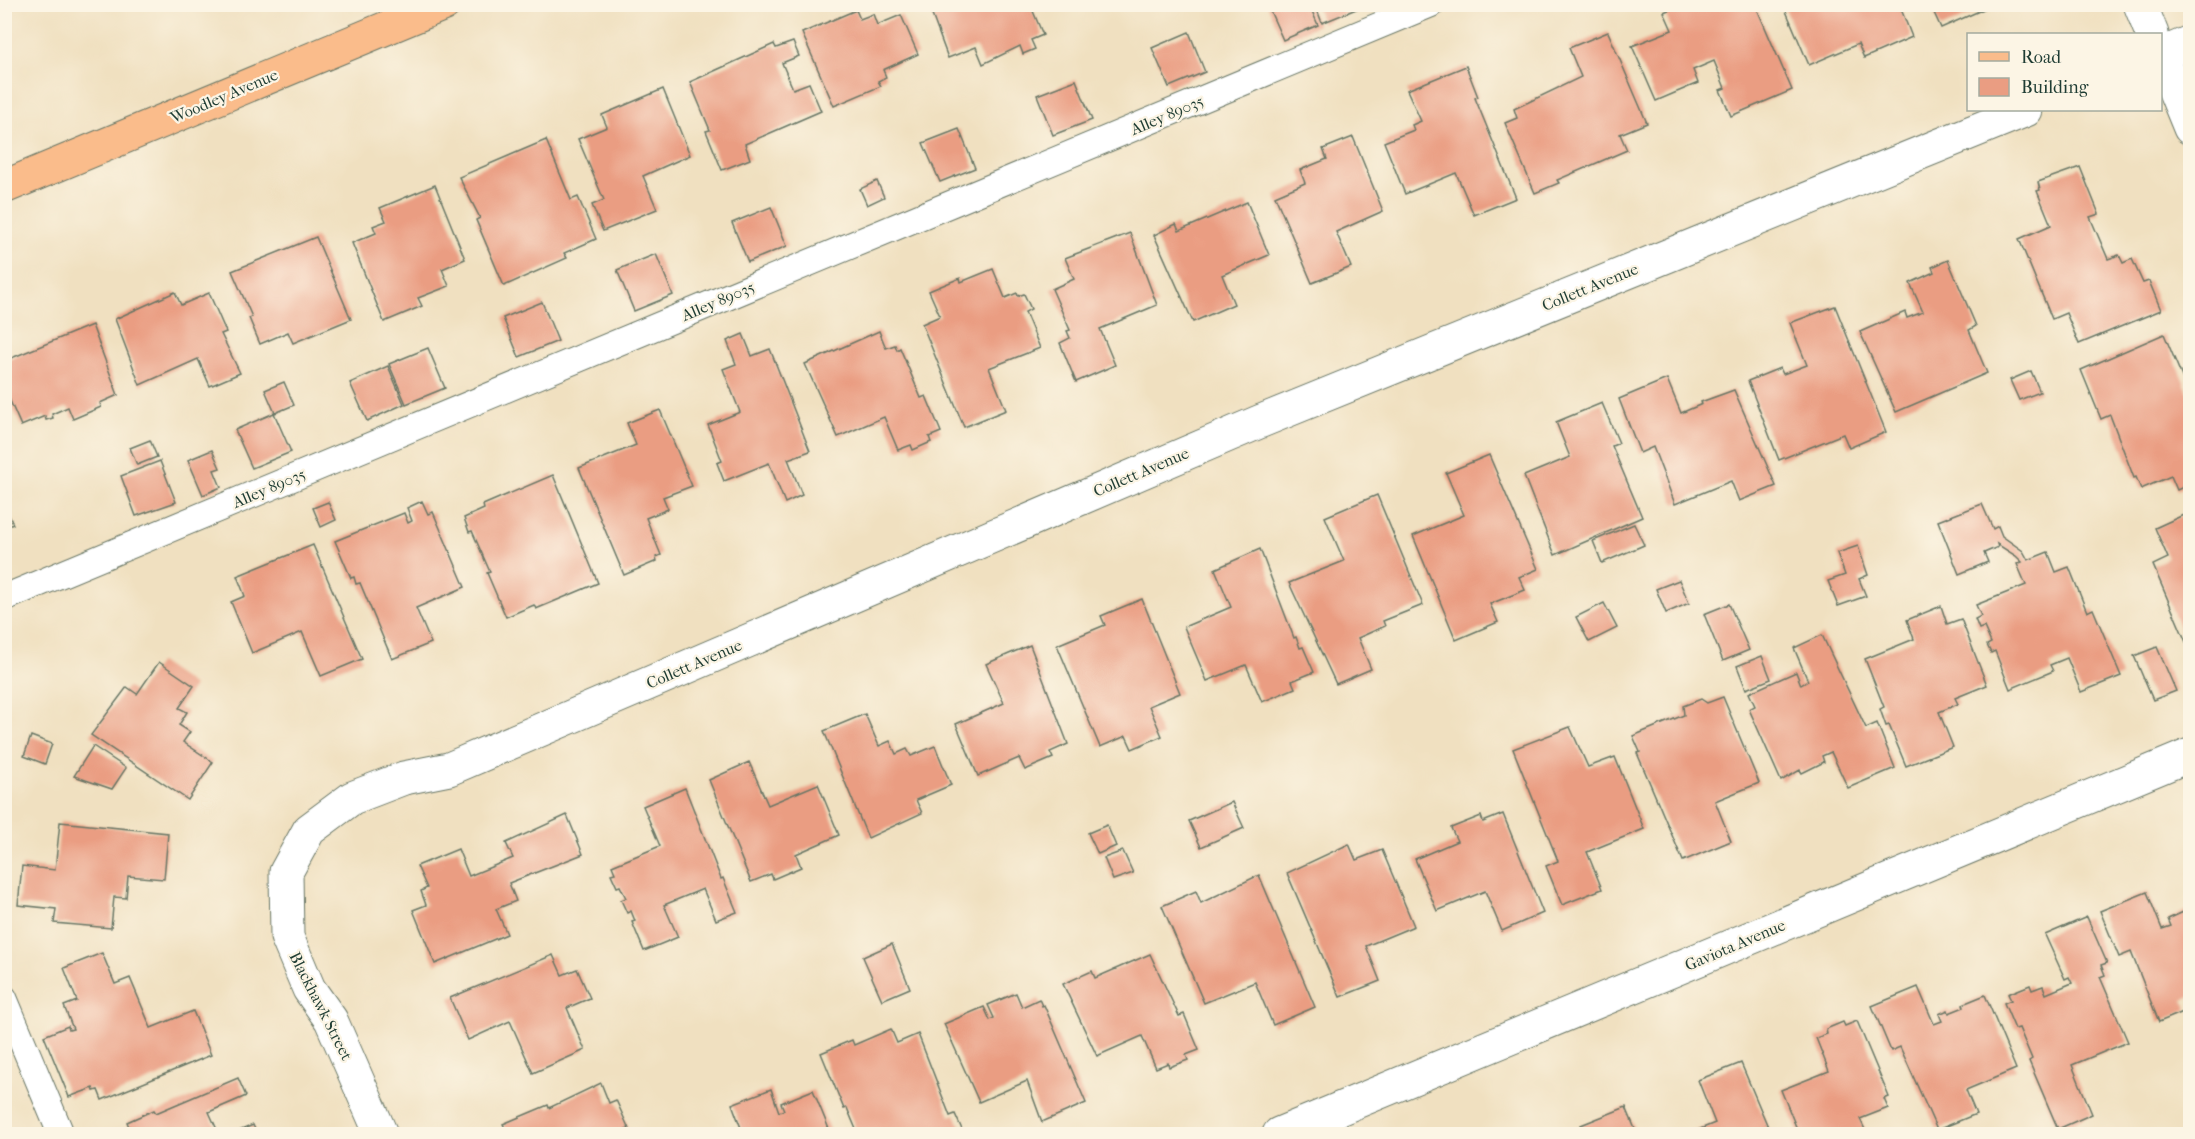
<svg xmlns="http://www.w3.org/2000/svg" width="2195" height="1139" viewBox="0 0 2195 1139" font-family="'IM FELL French Canon',serif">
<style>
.building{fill:#ea9d82}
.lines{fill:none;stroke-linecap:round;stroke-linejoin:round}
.service-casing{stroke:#687665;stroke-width:28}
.minor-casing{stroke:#687665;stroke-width:35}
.tertiary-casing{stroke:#687665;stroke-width:35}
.primary-casing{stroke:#687665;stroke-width:35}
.service{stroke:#fff;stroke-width:26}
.minor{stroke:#fff;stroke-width:33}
.tertiary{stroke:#fff;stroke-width:33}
.primary{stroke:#fabc8b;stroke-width:33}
.labels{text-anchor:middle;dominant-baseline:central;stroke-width:4.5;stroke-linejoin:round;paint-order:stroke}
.street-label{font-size:16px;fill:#1f3d34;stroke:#fcf5e5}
</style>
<rect width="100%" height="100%" fill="#fcf5e5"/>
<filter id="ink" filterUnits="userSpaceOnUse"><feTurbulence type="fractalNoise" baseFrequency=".0167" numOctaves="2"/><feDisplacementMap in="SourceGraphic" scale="12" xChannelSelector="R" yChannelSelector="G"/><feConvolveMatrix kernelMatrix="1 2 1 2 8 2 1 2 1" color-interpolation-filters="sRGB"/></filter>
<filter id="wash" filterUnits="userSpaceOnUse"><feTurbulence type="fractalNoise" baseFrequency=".008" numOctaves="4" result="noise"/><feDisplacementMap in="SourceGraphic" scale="24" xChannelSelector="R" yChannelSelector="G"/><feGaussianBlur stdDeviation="1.35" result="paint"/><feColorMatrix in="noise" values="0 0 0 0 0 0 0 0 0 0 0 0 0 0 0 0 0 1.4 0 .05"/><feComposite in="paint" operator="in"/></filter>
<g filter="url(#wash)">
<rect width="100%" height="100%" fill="#f0e0c0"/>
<g id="blocks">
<g class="building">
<polygon points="928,4 1030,4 1043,35 1031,40 1035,49 1023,54 1020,46 983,64 976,47 948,58"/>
<polygon points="1267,4 1309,4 1318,25 1283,40"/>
<polygon points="1315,4 1360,4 1361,7 1322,23"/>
<polygon points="1682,4 1755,4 1792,90 1731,116 1720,90 1725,88 1714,61 1693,70 1698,83 1656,101 1632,46 1672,30 1664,12"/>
<polygon points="1783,4 1899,4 1912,37 1864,58 1858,44 1809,65"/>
<polygon points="1930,4 1995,4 1941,28"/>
<polygon points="856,10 860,19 873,14 877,25 901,15 918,54 883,70 886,77 878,81 881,86 834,106 802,33"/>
<polygon points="1189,32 1205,72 1169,87 1152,48"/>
<polygon points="1608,32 1647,123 1620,134 1627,150 1557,180 1559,183 1535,193 1505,123 1517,118 1514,109 1581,77 1569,48"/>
<polygon points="793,42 799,56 782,63 793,89 809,83 821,111 745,144 750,159 722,170 706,131 710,130 690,82 774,44 776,48"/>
<polygon points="1466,66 1478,97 1475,98 1516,198 1474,215 1456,173 1405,194 1384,142 1414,130 1412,125 1421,121 1407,90"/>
<polygon points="1076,80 1092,120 1053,135 1037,95"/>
<polygon points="663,89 690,155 643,176 657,209 603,231 592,205 604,200 578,139 607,127 602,115"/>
<polygon points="959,129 975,168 940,182 923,143"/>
<polygon points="1353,137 1383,211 1336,232 1351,267 1312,283 1275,196 1305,183 1300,170 1327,159 1323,149"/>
<polygon points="546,140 571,200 578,197 596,239 564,253 567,258 504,286 476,220 480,218 459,177"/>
<polygon points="2080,167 2099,214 2090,217 2108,259 2119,255 2123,263 2132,259 2143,283 2149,281 2161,310 2079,344 2066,313 2052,319 2019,239 2051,225 2037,191 2040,190 2038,182"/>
<polygon points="877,181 884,197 867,205 860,189"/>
<polygon points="435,185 465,259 442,269 449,286 418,298 422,306 384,322 352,243 376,233 373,226 386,221 380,208"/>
<polygon points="1247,202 1269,255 1222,275 1234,304 1193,322 1154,235 1176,224 1179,231"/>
<polygon points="771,207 787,246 748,262 732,223"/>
<polygon points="1130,233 1157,305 1100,329 1115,365 1076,382 1060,343 1070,338 1067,331 1070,330 1052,289 1074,279 1065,258"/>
<polygon points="316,237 351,319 293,343 288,332 260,344 249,318 252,317 232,271"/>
<polygon points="656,254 673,295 634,311 617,270"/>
<polygon points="1948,260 1976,326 1969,330 1987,373 1896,412 1860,332 1905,312 1907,318 1923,312 1910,283 1934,272 1932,267"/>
<polygon points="993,269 1005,298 1017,293 1018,296 1024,294 1031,309 1025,312 1040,348 989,368 1006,410 964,427 922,324 940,316 929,291 960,278 961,282"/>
<polygon points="175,292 181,305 209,293 226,332 221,334 240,373 210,386 198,359 140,385 115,319"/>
<polygon points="542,302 558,341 519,357 503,318"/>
<polygon points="1835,306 1886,432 1849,448 1843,434 1779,460 1748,381 1780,368 1783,374 1807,365 1790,323"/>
<polygon points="92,325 118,395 100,403 101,407 73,419 68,407 52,414 53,418 46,420 45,416 21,426 4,387 4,361"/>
<polygon points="879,331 886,348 895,345 897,350 900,348 921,398 926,396 941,432 929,437 931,442 913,450 911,445 898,450 884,417 838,437 805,364"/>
<polygon points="743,334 752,356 770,349 810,451 788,459 802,495 785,503 769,463 724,481 717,463 722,461 708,425 740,412 723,369 736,364 727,341"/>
<polygon points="2164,334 2190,396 2190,484 2177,490 2171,476 2141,489 2136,477 2134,478 2110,415 2101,419 2081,370"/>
<polygon points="428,348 445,388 406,404 389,364"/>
<polygon points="388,366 404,404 367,421 350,383"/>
<polygon points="2031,371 2040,392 2019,400 2010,380"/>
<polygon points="1667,379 1681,413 1702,404 1701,402 1734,390 1776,486 1739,501 1731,481 1675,504 1653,447 1640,453 1619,399"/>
<polygon points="284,382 294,405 275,413 265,390"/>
<polygon points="1602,403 1619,443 1612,446 1642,517 1555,555 1524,476 1570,457 1556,422"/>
<polygon points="660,410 692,486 663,497 668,509 646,518 661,555 656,557 657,561 624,575 579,468 636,445 627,423"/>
<polygon points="274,413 291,452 252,468 235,430"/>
<polygon points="150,440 157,457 137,465 130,448"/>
<polygon points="212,450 220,468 214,470 221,487 203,495 188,460"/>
<polygon points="1489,455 1538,569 1519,577 1525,590 1490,604 1498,622 1456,640 1413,536 1464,515 1446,473"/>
<polygon points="160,461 176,502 136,516 121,476"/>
<polygon points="553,475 598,583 536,609 534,605 506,617 487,573 490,572 472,531 469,532 464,518 484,509 483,505"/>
<polygon points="1377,495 1423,605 1383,621 1385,626 1358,638 1371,669 1336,684 1289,583 1344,561 1325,517"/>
<polygon points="422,501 428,514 433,512 465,587 416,608 431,643 392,659 360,583 356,584 354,577 351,578 335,541 404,513 408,523 412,521 407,508"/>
<polygon points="328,502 336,520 321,527 313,508"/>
<polygon points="4,504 13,524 4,528"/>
<polygon points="1982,504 1993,529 1998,526 2002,536 2023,551 2028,560 2048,552 2056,572 2069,567 2087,612 2093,609 2121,676 2081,692 2067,658 2050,665 2053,671 2010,689 1995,651 1991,653 1987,645 1991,643 1984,627 1979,629 1975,619 1981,616 1976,605 2026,585 2017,564 2022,562 2016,556 1997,544 1998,547 1984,553 1988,562 1959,574 1938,521"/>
<polygon points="2190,512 2190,640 2186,642 2153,565 2168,558 2155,528"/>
<polygon points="1634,524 1644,545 1602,563 1593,541"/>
<polygon points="313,545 362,659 321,676 302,632 252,653 231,602 245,596 237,576"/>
<polygon points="1858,546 1868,575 1859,579 1866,596 1838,606 1828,581 1845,575 1837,553"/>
<polygon points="1260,549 1294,638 1296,637 1300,648 1303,647 1314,672 1292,681 1295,688 1262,702 1246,665 1207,681 1184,627 1231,607 1215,569"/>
<polygon points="1679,580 1689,603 1666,613 1656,589"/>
<polygon points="1142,599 1180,693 1149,706 1162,736 1132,749 1126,736 1100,747 1057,645 1105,625 1101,616"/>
<polygon points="1604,603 1617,628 1589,642 1576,617"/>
<polygon points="1729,604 1749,650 1723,661 1704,614"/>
<polygon points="1941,606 1947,624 1961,619 1987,685 1955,698 1958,704 1939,712 1953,747 1906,766 1889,725 1886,726 1880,709 1884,707 1865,659 1914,639 1907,620"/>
<polygon points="1822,635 1866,728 1877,723 1895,768 1848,788 1831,752 1822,756 1824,762 1802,773 1800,770 1781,781 1749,709 1755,706 1749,693 1796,672 1801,685 1808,681 1794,648"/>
<polygon points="1030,645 1068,744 1050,752 1053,758 1025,770 1019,758 978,776 956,724 1004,703 986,664"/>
<polygon points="2157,647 2176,691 2153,700 2134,656"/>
<polygon points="1762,656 1771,679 1746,689 1737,666"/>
<polygon points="159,662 194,686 179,708 187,712 179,725 190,732 183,742 213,762 188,800 91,735 127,687 137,694"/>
<polygon points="1723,697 1759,783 1715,801 1731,841 1683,861 1637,753 1640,752 1633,736 1684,715 1683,706 1701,699 1707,703"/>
<polygon points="865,714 879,746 890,741 896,754 907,749 911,756 935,746 951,785 916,800 922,813 868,838 824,731"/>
<polygon points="1570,727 1588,767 1615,757 1644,829 1587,852 1602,889 1562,905 1546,866 1558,861 1513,749"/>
<polygon points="31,736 52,744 45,764 24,756"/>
<polygon points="93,746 126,768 112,789 74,776"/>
<polygon points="749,762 768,805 818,784 839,835 796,854 801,867 773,879 771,874 751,882 709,780"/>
<polygon points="685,788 721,879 723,878 737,912 716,920 703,889 664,905 678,937 644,951 632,922 635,921 631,911 627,913 621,900 626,898 620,886 617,887 611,874 615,873 612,866 660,846 643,806"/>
<polygon points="1232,802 1244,828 1201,847 1189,821"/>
<polygon points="1503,814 1543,913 1502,931 1485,891 1437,911 1415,859 1457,841 1451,828 1481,816 1483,822"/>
<polygon points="567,815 583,854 509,883 516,901 496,909 507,934 435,964 413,910 426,905 421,891 427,888 417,866 458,849 469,876 513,858 506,843"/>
<polygon points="60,822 168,833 164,879 128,876 126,898 114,897 111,928 54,923 56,909 18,905 22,866 55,870"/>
<polygon points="1107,825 1116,846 1098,854 1088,833"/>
<polygon points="1349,844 1356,860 1382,850 1414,926 1366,946 1380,981 1340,997 1287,873"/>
<polygon points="1123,851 1133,873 1113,880 1104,858"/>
<polygon points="1259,875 1315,1007 1273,1025 1255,982 1204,1003 1162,906 1196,891 1201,903"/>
<polygon points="2147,892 2162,929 2171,926 2168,919 2190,909 2190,996 2183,999 2188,1010 2159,1022 2131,952 2119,957 2100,911"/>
<polygon points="2087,917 2107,963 2101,965 2105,975 2100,977 2128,1042 2072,1065 2092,1114 2058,1129 2029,1061 2032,1059 2019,1028 2015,1029 2004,1003 2011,1000 2008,994 2030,985 2032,990 2043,986 2046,994 2072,983 2069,977 2065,979 2045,935"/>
<polygon points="892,944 910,988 882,1000 863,957"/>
<polygon points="102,953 115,984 130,978 151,1028 193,1011 211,1055 102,1100 98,1090 94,1091 93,1088 69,1097 44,1036 68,1026 69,1030 73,1029 64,1006 77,1001 64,968"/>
<polygon points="1150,954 1179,1016 1184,1014 1199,1050 1186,1055 1188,1060 1169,1067 1168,1063 1156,1068 1142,1036 1097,1056 1063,984 1092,971 1095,978"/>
<polygon points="553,955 562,975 577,969 590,998 567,1008 585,1050 533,1073 510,1021 468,1040 450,998"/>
<polygon points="1918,987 1934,1024 1942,1021 1939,1014 1948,1010 1949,1013 1964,1007 1963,1004 1985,995 2016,1069 1966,1090 1976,1114 1937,1130 1900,1047 1891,1051 1872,1006"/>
<polygon points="1016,993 1022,1007 1039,999 1042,1006 1044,1005 1086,1103 1042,1122 1027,1081 979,1102 944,1024 984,1007 990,1020 994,1018 988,1005"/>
<polygon points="1857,1021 1889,1097 1884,1099 1888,1108 1860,1119 1867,1134 1799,1134 1781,1090 1829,1071 1816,1038 1827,1034 1826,1029 1843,1022 1845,1026"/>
<polygon points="891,1029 897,1043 918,1034 950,1116 955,1114 964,1134 858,1134 847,1108 844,1109 821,1053 852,1040 854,1045"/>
<polygon points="1741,1063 1771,1134 1688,1134 1715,1123 1698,1080"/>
<polygon points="238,1078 246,1096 209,1112 219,1134 132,1134 127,1122 154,1110 156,1113"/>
<polygon points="601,1083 609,1103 616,1100 629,1129 615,1134 508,1134 503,1124 548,1105 549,1108"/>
<polygon points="771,1089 779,1112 784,1110 781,1103 813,1090 831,1134 730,1134 741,1128 732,1104"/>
<polygon points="1626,1107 1637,1134 1585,1134 1581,1125"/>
<polygon points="253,1125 257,1134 232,1134"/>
</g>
</g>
</g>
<g filter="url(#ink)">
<use href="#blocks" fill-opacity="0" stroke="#687665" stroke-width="1.5"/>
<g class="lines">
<defs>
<g id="service">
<polyline points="4,598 1431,4"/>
<polyline points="4,998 61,1134"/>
</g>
<g id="minor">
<polyline points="2160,55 2190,42"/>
<polyline points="381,1134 331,1020 309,989 287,937 286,872 309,830 352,798 404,778 449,769 1259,422 2026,110"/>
<polyline points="1279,1134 2190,755"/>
</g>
<g id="tertiary">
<polyline points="2140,4 2152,34"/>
<polyline points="2160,55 2190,128"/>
</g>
<polyline id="primary" points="4,187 444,4"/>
</defs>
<use href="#service" class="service-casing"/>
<use href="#minor" class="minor-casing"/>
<use href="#tertiary" class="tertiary-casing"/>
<use href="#primary" class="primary-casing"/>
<use href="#service" class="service"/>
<use href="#minor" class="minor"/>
<use href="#tertiary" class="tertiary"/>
<use href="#primary" class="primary"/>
</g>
</g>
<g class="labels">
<g class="street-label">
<text transform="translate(224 96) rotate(-23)">Woodley Avenue</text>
<text transform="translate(1167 115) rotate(-23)">Alley 89035</text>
<text transform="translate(1590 287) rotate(-22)">Collett Avenue</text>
<text transform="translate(718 301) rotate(-23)">Alley 89035</text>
<text transform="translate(1141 472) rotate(-23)">Collett Avenue</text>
<text transform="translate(269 488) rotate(-23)">Alley 89035</text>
<text transform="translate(694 664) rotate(-23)">Collett Avenue</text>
<text transform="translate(1735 945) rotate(-23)">Gaviota Avenue</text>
<text transform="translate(321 1006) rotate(63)">Blackhawk Street</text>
</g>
</g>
<rect width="2195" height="1139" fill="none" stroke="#fcf5e5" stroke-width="24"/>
<rect x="1967" y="33" width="195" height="78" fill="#fcf5e5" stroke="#a4ab9e" stroke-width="1.5"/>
<rect x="1979" y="52" width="30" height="9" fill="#fabc8b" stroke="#a4ab9e" stroke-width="1.5"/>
<text x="2021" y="63" font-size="18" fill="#1f3d34">Road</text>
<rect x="1979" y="78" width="30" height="18" fill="#ea9d82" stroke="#a4ab9e" stroke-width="1.5"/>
<text x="2021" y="93" font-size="18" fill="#1f3d34">Building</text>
</svg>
